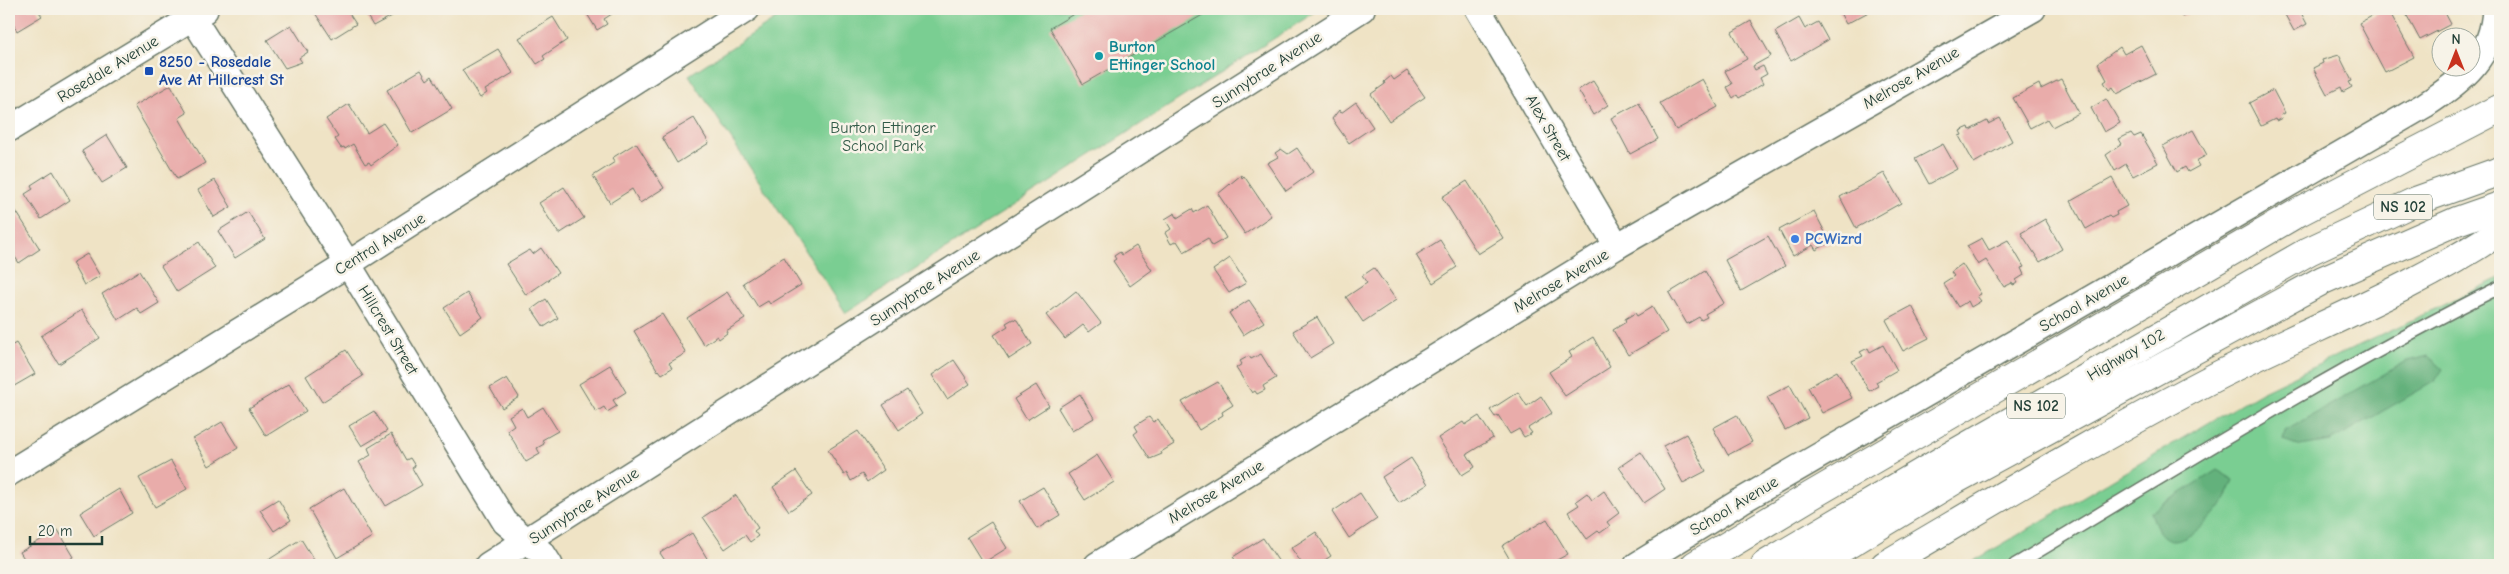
<svg xmlns="http://www.w3.org/2000/svg" width="2509" height="574" viewBox="0 0 2509 574" font-family="'Comic Neue',sans-serif">
<style>
.green{fill:#7ace92;stroke:#4c8663}
.forest{fill:#63b17c;stroke:#417758}
.building{fill:#e9acaa}
.lines{fill:none;stroke-linecap:round;stroke-linejoin:round}
.lane-casing{stroke:#687767;stroke-width:15}
.street-casing{stroke:#687767;stroke-width:28}
.highway-casing{stroke:#687767;stroke-width:30}
.lane{stroke:#fff;stroke-width:12}
.street{stroke:#fff;stroke-width:25}
.highway{stroke:#fff;stroke-width:28}
.culture-dot{fill:#0f9aa8;stroke:#f7f3e8;stroke-width:2}
.transit-dot{fill:#1a4fb4;stroke:#f7f3e8;stroke-width:2}
.shop-dot{fill:#3f7fe0;stroke:#f7f3e8;stroke-width:2}
.labels{text-anchor:middle;dominant-baseline:central;stroke-width:5;stroke-linejoin:round;paint-order:stroke}
.shield{fill:#f7f3e8;stroke:#60746a;stroke-width:1}
.shield-label{font-size:15px;font-weight:bold;fill:#1f3d34}
.culture-label{font-size:16px;font-weight:bold;fill:#0d838f;stroke:#f7f3e8;text-anchor:start}
.transit-label{font-size:16px;font-weight:bold;fill:#164399;stroke:#f7f3e8;text-anchor:start}
.street-label{font-size:16px;fill:#1f3d34;stroke:#f7f3e8}
.park-label{font-size:16px;fill:#315a47;stroke:#f7f3e8}
.shop-label{font-size:16px;font-weight:bold;fill:#366cbe;stroke:#f7f3e8;text-anchor:start}
</style>
<rect width="100%" height="100%" fill="#f7f3e8"/>
<filter id="ink" filterUnits="userSpaceOnUse"><feTurbulence type="fractalNoise" baseFrequency=".02" numOctaves="2"/><feDisplacementMap in="SourceGraphic" scale="10" xChannelSelector="R" yChannelSelector="G"/><feConvolveMatrix kernelMatrix="1 2 1 2 8 2 1 2 1" color-interpolation-filters="sRGB"/></filter>
<filter id="wash" filterUnits="userSpaceOnUse"><feTurbulence type="fractalNoise" baseFrequency=".0096" numOctaves="4" result="noise"/><feDisplacementMap in="SourceGraphic" scale="20" xChannelSelector="R" yChannelSelector="G"/><feGaussianBlur stdDeviation="1.12" result="paint"/><feColorMatrix in="noise" values="0 0 0 0 0 0 0 0 0 0 0 0 0 0 0 0 0 1.4 0 .05"/><feComposite in="paint" operator="in"/></filter>
<g filter="url(#wash)">
<rect width="100%" height="100%" fill="#efe3c5"/>
<g class="green">
<polygon points="791,9 1320,9 846,313 689,75"/>
<polygon points="2500,278 2500,565 1967,565 2261,392"/>
</g>
<g class="forest">
<polygon points="2429,356 2443,369 2435,381 2331,441 2300,446 2283,440 2285,431 2407,361"/>
<path d="M2217 470 2234 480C2231 487 2228 495 2224 501 2215 516 2181 552 2163 536 2156 530 2154 520 2151 512Z"/>
</g>
<g id="blocks">
<g class="building">
<polygon points="9,9 37,9 42,16 17,31 9,17"/>
<polygon points="321,9 346,9 356,24 332,39 315,13"/>
<polygon points="363,9 405,9 373,26"/>
<polygon points="584,9 617,9 618,10 604,19 607,24 597,30"/>
<polygon points="1082,9 1213,9 1083,84 1050,28"/>
<polygon points="1838,9 1874,9 1846,24"/>
<polygon points="2178,9 2196,9 2182,17"/>
<polygon points="2292,9 2299,9 2307,24 2294,31 2284,13"/>
<polygon points="2385,9 2388,9 2414,57 2385,72 2359,23"/>
<polygon points="2411,9 2443,9 2451,24 2420,40 2405,12"/>
<polygon points="553,17 567,40 543,56 545,59 537,64 519,38"/>
<polygon points="1799,18 1805,29 1818,22 1828,40 1791,61 1775,32"/>
<polygon points="1751,21 1771,56 1753,66 1755,70 1763,66 1767,74 1760,78 1763,84 1739,98 1737,95 1733,98 1727,87 1732,84 1725,71 1747,59 1732,32"/>
<polygon points="291,25 308,52 299,58 302,62 285,68 267,40"/>
<polygon points="2141,45 2156,74 2117,94 2113,87 2109,90 2104,82 2107,80 2098,63 2120,47 2124,54"/>
<polygon points="498,49 513,73 485,90 487,93 480,98 462,70"/>
<polygon points="2339,55 2352,81 2349,82 2352,87 2343,92 2341,87 2327,94 2313,68 2323,63 2322,60"/>
<polygon points="421,70 427,80 432,76 452,109 412,133 387,90"/>
<polygon points="1407,71 1425,97 1389,121 1371,94 1385,84 1384,82 1391,76 1394,80"/>
<polygon points="1702,79 1718,107 1676,130 1660,103"/>
<polygon points="2061,79 2079,113 2052,127 2047,119 2030,128 2013,98 2039,84 2041,89"/>
<polygon points="1593,81 1608,105 1593,115 1578,90"/>
<polygon points="171,85 187,113 179,118 205,163 177,179 134,106"/>
<polygon points="2273,90 2285,113 2281,115 2282,118 2276,121 2275,119 2261,126 2249,103"/>
<polygon points="2106,99 2120,123 2104,132 2091,108"/>
<polygon points="1356,102 1373,127 1349,143 1332,119 1339,110 1341,113"/>
<polygon points="1639,103 1658,139 1630,154 1611,118"/>
<polygon points="349,104 367,133 383,123 398,145 371,165 369,162 365,164 353,144 345,149 344,147 341,148 335,139 338,137 326,119"/>
<polygon points="694,118 709,143 677,163 662,137"/>
<polygon points="2000,118 2012,141 1974,163 1959,136 1962,135 1960,131 1969,127 1970,130 1987,121 1988,124"/>
<polygon points="2193,130 2207,155 2196,161 2199,166 2188,172 2185,167 2177,172 2163,146"/>
<polygon points="2131,133 2134,137 2141,134 2158,163 2133,176 2126,164 2115,171 2106,155 2122,144 2119,139"/>
<polygon points="107,135 127,168 102,183 82,151"/>
<polygon points="636,143 664,188 640,203 632,189 610,203 593,176 615,162 612,158"/>
<polygon points="1943,144 1957,169 1929,184 1915,159"/>
<polygon points="1297,148 1313,172 1286,191 1267,163 1278,157 1275,153 1281,149 1288,154"/>
<polygon points="53,171 70,200 41,219 25,194 33,189 31,185"/>
<polygon points="1884,173 1901,203 1856,228 1840,197"/>
<polygon points="1241,175 1242,178 1244,176 1271,216 1245,234 1218,194"/>
<polygon points="2112,178 2127,206 2116,212 2117,215 2111,218 2109,216 2086,229 2071,201"/>
<polygon points="215,180 231,207 214,217 198,190"/>
<polygon points="1467,181 1503,238 1478,254 1442,197"/>
<polygon points="564,187 584,218 559,234 539,203"/>
<polygon points="9,200 40,249 19,263 9,248"/>
<polygon points="1207,205 1226,238 1212,246 1208,238 1184,252 1177,241 1171,244 1165,233 1171,229 1165,219 1175,213 1177,218 1192,209 1194,213"/>
<polygon points="1814,211 1830,242 1816,250 1813,245 1793,256 1779,230"/>
<polygon points="248,212 265,239 235,258 218,231"/>
<polygon points="2045,219 2062,249 2040,262 2021,233"/>
<polygon points="1768,236 1785,266 1741,291 1725,260"/>
<polygon points="1982,238 1989,250 2008,240 2024,267 2021,268 2024,275 2016,280 2018,283 2013,285 2012,283 2004,287 1986,260 1978,265 1967,246"/>
<polygon points="1440,240 1457,267 1433,283 1416,255"/>
<polygon points="199,242 215,268 177,292 161,266"/>
<polygon points="1136,246 1152,270 1130,286 1113,261 1116,259 1114,256 1120,252 1122,255"/>
<polygon points="541,248 558,273 526,295 506,264 526,252 530,250 533,254"/>
<polygon points="87,254 100,276 84,285 72,263"/>
<polygon points="784,257 801,285 770,304 768,301 758,307 743,283"/>
<polygon points="1230,258 1246,283 1229,293 1213,270"/>
<polygon points="1962,264 1981,294 1977,296 1981,301 1971,307 1968,301 1958,307 1943,283 1954,276 1951,272"/>
<polygon points="1374,268 1396,300 1363,322 1346,297 1367,283 1362,276"/>
<polygon points="139,271 159,303 141,314 137,308 118,320 102,294"/>
<polygon points="1705,271 1724,303 1705,314 1707,317 1701,320 1699,317 1687,324 1669,293"/>
<polygon points="1076,291 1101,323 1089,332 1083,325 1065,339 1046,315"/>
<polygon points="727,292 745,319 726,331 727,333 719,339 717,336 704,345 687,318"/>
<polygon points="467,293 483,317 460,333 444,308"/>
<polygon points="546,299 558,318 544,327 532,309"/>
<polygon points="1249,300 1264,322 1243,335 1229,313"/>
<polygon points="1912,306 1929,338 1903,351 1886,320"/>
<polygon points="1652,307 1667,332 1628,355 1613,330 1626,322 1625,319 1635,313 1637,316"/>
<polygon points="82,310 100,338 59,364 41,336"/>
<polygon points="662,314 686,353 669,363 672,368 662,374 659,370 658,371 634,331"/>
<polygon points="1317,317 1333,344 1310,358 1293,331"/>
<polygon points="1013,319 1017,320 1032,344 1009,359 994,335 1008,326 1006,323"/>
<polygon points="1593,337 1610,367 1565,396 1549,372 1572,357 1569,352"/>
<polygon points="16,343 35,374 9,389 9,347"/>
<polygon points="1883,345 1897,370 1876,382 1878,386 1869,391 1852,361 1863,356 1860,352 1868,348 1870,352"/>
<polygon points="346,350 363,376 322,402 306,376"/>
<polygon points="1261,354 1276,378 1263,386 1265,390 1257,394 1255,391 1252,393 1236,368 1242,364 1240,361 1249,356 1251,359"/>
<polygon points="954,360 970,384 947,399 932,375"/>
<polygon points="610,365 626,392 613,400 617,406 607,412 604,407 596,412 579,384"/>
<polygon points="1837,371 1852,398 1822,413 1808,387"/>
<polygon points="507,378 519,397 502,408 490,388"/>
<polygon points="1218,382 1233,405 1222,412 1223,415 1199,430 1182,402"/>
<polygon points="289,384 306,411 266,436 249,408"/>
<polygon points="1036,385 1049,406 1027,420 1014,399"/>
<polygon points="1790,385 1808,418 1785,430 1767,397"/>
<polygon points="907,390 922,414 899,430 883,405"/>
<polygon points="1518,392 1527,406 1541,396 1552,413 1528,428 1532,433 1524,437 1519,429 1510,434 1498,415 1495,417 1490,410"/>
<polygon points="1080,394 1094,418 1072,431 1058,408"/>
<polygon points="543,407 558,431 542,440 544,444 537,448 540,454 526,462 507,430 514,425 509,416 522,408 527,417"/>
<polygon points="374,411 387,431 362,446 349,426"/>
<polygon points="1737,415 1752,442 1728,455 1713,428"/>
<polygon points="1479,416 1493,438 1467,454 1475,467 1462,475 1438,438 1463,422 1465,425"/>
<polygon points="1149,417 1153,422 1158,419 1174,444 1161,452 1162,454 1150,459 1134,434 1138,431 1135,426"/>
<polygon points="222,422 238,448 209,466 193,439"/>
<polygon points="858,431 884,470 867,482 862,474 851,481 847,473 844,475 828,450"/>
<polygon points="391,434 406,460 410,458 415,466 412,468 422,485 386,506 359,462 371,455 368,448"/>
<polygon points="1686,434 1706,471 1683,483 1663,446"/>
<polygon points="1641,452 1665,489 1644,503 1619,467"/>
<polygon points="1097,455 1114,482 1085,500 1068,474"/>
<polygon points="1411,458 1428,484 1399,503 1382,477"/>
<polygon points="171,461 187,489 155,507 139,478"/>
<polygon points="796,471 812,495 789,511 773,487"/>
<polygon points="1043,487 1060,515 1037,529 1020,501"/>
<polygon points="344,488 372,537 337,558 309,509"/>
<polygon points="119,489 132,513 94,536 80,513"/>
<polygon points="1604,491 1619,513 1607,522 1610,526 1600,533 1598,531 1587,539 1568,512 1579,505 1576,501 1587,493 1592,500"/>
<polygon points="1360,493 1377,519 1349,538 1332,512"/>
<polygon points="736,495 758,528 754,531 758,536 750,542 745,535 725,549 703,517"/>
<polygon points="278,499 291,520 274,531 260,510"/>
<polygon points="1547,519 1568,554 1548,565 1513,565 1502,546"/>
<polygon points="991,522 1007,548 983,563 967,537"/>
<polygon points="58,530 74,557 61,565 28,565 20,552"/>
<polygon points="1316,532 1331,556 1317,565 1303,565 1291,548"/>
<polygon points="692,533 708,560 698,565 668,565 660,553"/>
<polygon points="1263,538 1281,565 1239,565 1233,557"/>
<polygon points="301,539 317,565 263,565 262,564"/>
</g>
</g>
</g>
<g filter="url(#ink)">
<use href="#blocks" fill-opacity="0" stroke="#687767" stroke-width="1"/>
<g class="lines">
<defs>
<path id="lane" d="M2015 565C2175 469 2333 370 2500 287"/>
<g id="street">
<polyline points="187,9 348,264 505,522 543,554 550,565"/>
<polyline points="1478,9 1617,246"/>
<polyline points="9,129 205,10"/>
<polyline points="9,473 348,264 747,9"/>
<polyline points="488,565 1362,9"/>
<polyline points="1097,565 1617,246 2033,9"/>
<path d="M1637 565 1741 501 2425 105C2462 81 2493 57 2495 9"/>
</g>
<g id="highway">
<polyline points="1695,565 1812,495 2299,212 2500,108"/>
<polyline points="1765,565 1943,460 2309,251 2416,201 2500,171"/>
<polyline points="1814,565 1953,481 2323,280 2457,221 2500,206"/>
<path d="M1885 565C1996 500 2106 433 2221 374 2314 327 2414 289 2500 231"/>
</g>
</defs>
<use href="#lane" class="lane-casing"/>
<use href="#street" class="street-casing"/>
<use href="#highway" class="highway-casing"/>
<use href="#lane" class="lane"/>
<use href="#street" class="street"/>
<use href="#highway" class="highway"/>
</g>
</g>
<circle class="culture-dot" cx="1099" cy="56" r="5"/>
<rect class="transit-dot" x="144" y="66" width="10" height="10" rx="2.5"/>
<circle class="shop-dot" cx="1795" cy="239" r="5"/>
<g class="labels">
<g class="shield">
<rect x="2374" y="194.5" width="58" height="25" rx="4"/>
<rect x="2007" y="393.5" width="58" height="25" rx="4"/>
</g>
<g class="shield-label">
<text x="2403" y="207">NS 102</text>
<text x="2036" y="406">NS 102</text>
</g>
<g class="culture-label">
<text x="1109" y="47">Burton<tspan x="1109" dy="18">Ettinger School</tspan></text>
</g>
<g class="transit-label">
<text x="159" y="62">8250 - Rosedale<tspan x="159" dy="18">Ave At Hillcrest St</tspan></text>
</g>
<g class="street-label">
<text transform="translate(108 69) rotate(-31)">Rosedale Avenue</text>
<text transform="translate(1267 70) rotate(-33)">Sunnybrae Avenue</text>
<text transform="translate(1911 78) rotate(-30)">Melrose Avenue</text>
<text transform="translate(1548 128) rotate(60)">Alex Street</text>
<text transform="translate(380 244) rotate(-32)">Central Avenue</text>
<text transform="translate(1561 281) rotate(-31)">Melrose Avenue</text>
<text transform="translate(925 288) rotate(-33)">Sunnybrae Avenue</text>
<text transform="translate(2084 303) rotate(-30)">School Avenue</text>
<text transform="translate(388 330) rotate(59)">Hillcrest Street</text>
<text transform="translate(2126 355) rotate(-30)">Highway 102</text>
<text transform="translate(1216 492) rotate(-31)">Melrose Avenue</text>
<text transform="translate(584 506) rotate(-33)">Sunnybrae Avenue</text>
<text transform="translate(1734 506) rotate(-31)">School Avenue</text>
</g>
<g class="park-label">
<text x="883" y="128">Burton Ettinger<tspan x="883" dy="18">School Park</tspan></text>
</g>
<g class="shop-label">
<text x="1805" y="239">PCWizrd</text>
</g>
</g>
<rect width="2509" height="574" fill="none" stroke="#f7f3e8" stroke-width="30"/>
<g transform="translate(2456 52)"><circle r="24" fill="#f7f3e8" stroke="#a1aaa0"/>
<path d="M0-4L9 19L0 12L-9 19Z" fill="#c8321e"/>
<text y="-8" font-size="14" font-weight="bold" text-anchor="middle" fill="#1f3d34">N</text>
</g>
<path d="M30 536v8h72v-8" fill="none" stroke="#1f3d34" stroke-width="2.5"/>
<text x="38" y="536" font-size="15" fill="#1f3d34" stroke="#f7f3e8" stroke-width="4" paint-order="stroke">20 m</text>
</svg>
